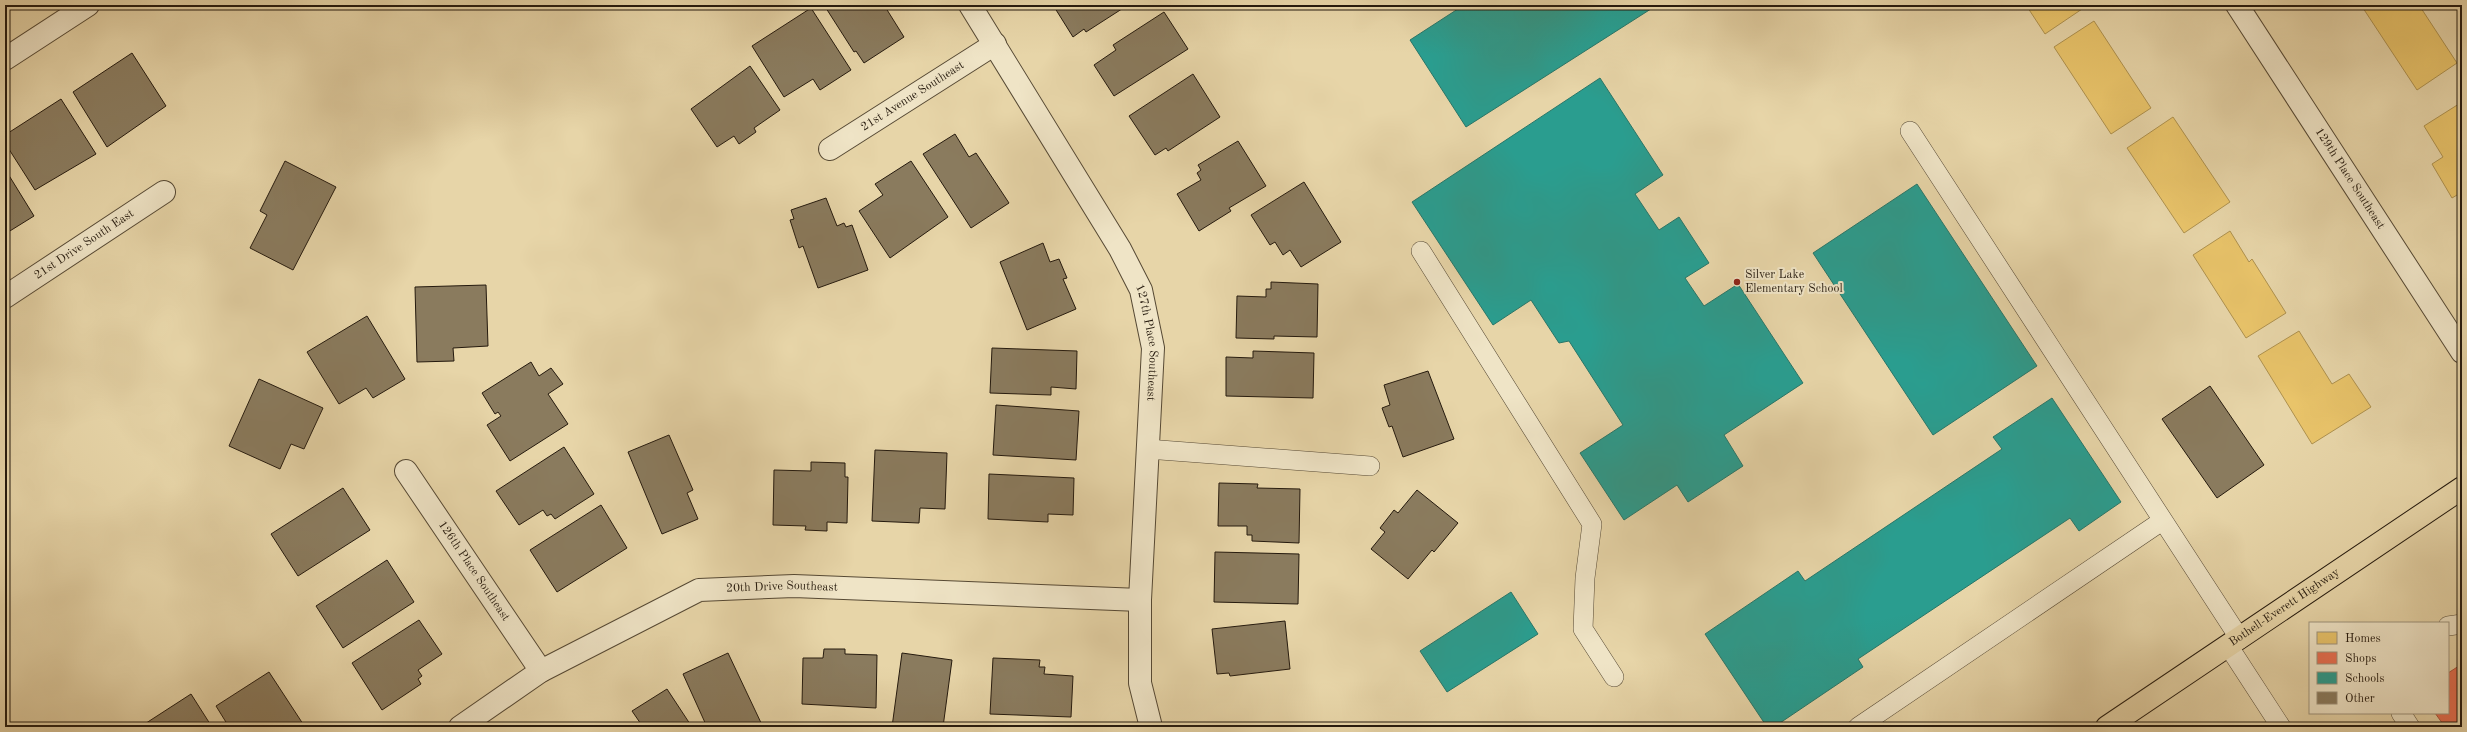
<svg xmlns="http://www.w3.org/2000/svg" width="2467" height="732" viewBox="0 0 2467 732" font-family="'Old Standard TT',serif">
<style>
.homes{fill:#e9c46a;stroke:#ae914e}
.shops{fill:#e76f51;stroke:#ad563d}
.schools{fill:#2a9d8f;stroke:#287668}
.building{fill:#8a7b5e;stroke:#251a0e}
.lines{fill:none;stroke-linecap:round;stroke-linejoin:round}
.lane-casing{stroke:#564934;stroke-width:20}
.street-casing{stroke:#564934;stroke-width:24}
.primary-casing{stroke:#251a0e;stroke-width:24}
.lane{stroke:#efe4c6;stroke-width:19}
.street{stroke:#efe4c6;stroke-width:22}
.primary{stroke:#e7d5a8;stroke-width:22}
.poi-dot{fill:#8f2418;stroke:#efe4c6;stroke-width:1.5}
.labels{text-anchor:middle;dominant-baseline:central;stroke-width:4;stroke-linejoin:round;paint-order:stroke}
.street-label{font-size:12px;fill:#251a0e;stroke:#efe4c6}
.poi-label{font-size:12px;fill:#251a0e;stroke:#efe4c6;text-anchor:start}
</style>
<rect width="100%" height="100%" fill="#e7d5a8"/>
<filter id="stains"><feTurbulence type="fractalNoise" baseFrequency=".005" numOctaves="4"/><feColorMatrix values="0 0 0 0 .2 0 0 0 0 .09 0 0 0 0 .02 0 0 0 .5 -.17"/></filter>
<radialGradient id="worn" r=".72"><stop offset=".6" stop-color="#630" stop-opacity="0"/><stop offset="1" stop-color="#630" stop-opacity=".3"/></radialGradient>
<g class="homes">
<polygon points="2026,5 2084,5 2085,7 2045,34"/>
<polygon points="2361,5 2419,5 2457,63 2417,90"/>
<polygon points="2094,21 2151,108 2111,134 2054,47"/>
<polygon points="2462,102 2462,192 2452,198 2432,164 2443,157 2424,126"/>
<polygon points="2173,117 2230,202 2184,233 2127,148"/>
<polygon points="2230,231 2249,262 2252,259 2286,313 2246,338 2193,255"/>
<polygon points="2299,331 2332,384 2349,374 2371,407 2312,444 2258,356"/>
</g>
<polygon class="shops" points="2462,664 2462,727 2445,727 2435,713 2448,713 2448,673"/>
<g class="schools">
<polygon points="1464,5 1652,5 1654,7 1466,127 1410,40"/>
<polygon points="1600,78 1663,175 1635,194 1659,230 1679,217 1709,263 1685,278 1704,306 1738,284 1803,383 1724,435 1743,466 1688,502 1677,485 1624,520 1580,453 1623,425 1569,341 1559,343 1531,300 1493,325 1412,202"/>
<polygon points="1917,184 2037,366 1933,435 1813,253"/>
<polygon points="2052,398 2121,502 2079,531 2070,518 1858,659 1863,667 1774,727 1767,727 1705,634 1798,571 1805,581 2002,449 1993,437"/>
<polygon points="1511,592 1538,634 1447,692 1420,651"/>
</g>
<g class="building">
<polygon points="824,5 884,5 904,37 864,63 856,51 854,52"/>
<polygon points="1053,5 1128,5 1086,32 1084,29 1073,37"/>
<polygon points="811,8 851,70 820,90 813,79 784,97 752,46"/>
<polygon points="1164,12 1188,49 1114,96 1094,65 1116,50 1113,45"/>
<polygon points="132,53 166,106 107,147 73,92"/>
<polygon points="750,66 780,110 754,128 756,132 739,144 734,136 717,147 691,109"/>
<polygon points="1193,74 1220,117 1168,151 1166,148 1155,155 1129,116"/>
<polygon points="61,99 96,154 35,190 5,143 5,135"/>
<polygon points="955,134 969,157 976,153 1009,203 971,228 923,154"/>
<polygon points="1238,141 1266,186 1229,208 1231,211 1199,231 1177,194 1201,180 1197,173 1201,170 1198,165"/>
<polygon points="285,161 336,187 293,270 250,248 267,215 260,211"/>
<polygon points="911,161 948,217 890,258 859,211 883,195 875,184"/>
<polygon points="5,169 34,216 5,234"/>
<polygon points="1304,182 1341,242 1301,267 1290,250 1283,255 1275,242 1270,245 1251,215"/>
<polygon points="826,198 837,226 844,223 846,227 852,225 868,270 818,288 803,246 799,248 790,220 794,219 791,210"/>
<polygon points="1043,243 1050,262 1059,259 1067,278 1063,279 1076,309 1027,330 1000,262"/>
<polygon points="1271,282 1318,284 1317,337 1274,336 1274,339 1236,338 1237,296 1266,297 1266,289 1271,289"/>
<polygon points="486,285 488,346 453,348 454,361 417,362 415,287"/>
<polygon points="367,316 405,379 373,398 366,388 339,404 307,352"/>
<polygon points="992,348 1077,351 1076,389 1051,387 1051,395 990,393"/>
<polygon points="1253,351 1314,353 1313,398 1226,396 1226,357 1253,358"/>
<polygon points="531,362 539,376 551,368 563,384 548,394 568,424 510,461 487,425 501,416 498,412 495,414 482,393"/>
<polygon points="1428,371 1454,439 1403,457 1392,426 1389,427 1382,408 1390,405 1384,385"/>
<polygon points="259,379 323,408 304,449 291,444 280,469 229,446"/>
<polygon points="2210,386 2264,465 2217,498 2162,419"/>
<polygon points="996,405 1079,411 1076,460 993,455"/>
<polygon points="669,435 693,490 687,493 698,519 662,534 628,452"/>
<polygon points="564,447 594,494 555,519 551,514 547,516 543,510 519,525 496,491"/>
<polygon points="875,450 947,453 945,509 920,508 919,523 872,521"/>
<polygon points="811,462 845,463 845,477 848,477 847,523 827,522 827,531 805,530 806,526 773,525 774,470 811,471"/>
<polygon points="989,474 1074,478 1073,515 1048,514 1048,522 988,519"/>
<polygon points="1219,483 1258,484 1257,488 1300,489 1299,543 1252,541 1252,535 1247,535 1247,526 1218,526"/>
<polygon points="343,488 370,530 298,576 271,534"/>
<polygon points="1417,490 1458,523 1434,552 1432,550 1408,579 1371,549 1385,532 1380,528 1394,510 1398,513"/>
<polygon points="601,505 627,548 557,592 530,550"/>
<polygon points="1215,552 1299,554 1298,604 1214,602"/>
<polygon points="387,560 414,602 343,648 316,606"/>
<polygon points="419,620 442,654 418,670 422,676 418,679 421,684 382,710 352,663"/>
<polygon points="1285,621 1290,669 1230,676 1229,673 1217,674 1212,629"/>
<polygon points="824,649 845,649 845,654 877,655 876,708 802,704 803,658 823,658"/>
<polygon points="728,653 763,727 707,727 683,674"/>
<polygon points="902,653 952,660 943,727 892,727"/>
<polygon points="993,658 1040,660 1039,667 1045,667 1044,674 1073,676 1071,717 990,714"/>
<polygon points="269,672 305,727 229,727 216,706"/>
<polygon points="667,689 692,727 643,727 632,711"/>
<polygon points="191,694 212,727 140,727"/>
</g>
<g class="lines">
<defs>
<g id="lane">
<polyline points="1910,131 2240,639"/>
<polyline points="1421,251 1592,524 1585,578 1583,629 1614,677"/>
<polyline points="1147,449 1370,466"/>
<polyline points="2448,626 2462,624"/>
<polyline points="2229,647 2281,727"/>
<polyline points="2401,713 2410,727"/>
<polyline points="1858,727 2162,521"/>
</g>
<g id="street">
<path id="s1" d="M970 5 1120 249 1141 290 1153 348 1140 600V683L1151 727"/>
<path id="s2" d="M2237 5 2462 352"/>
<polyline points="5,59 88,5"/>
<path id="s3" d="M830 149 995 44"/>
<path id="s4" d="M5 297 164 192"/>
<path id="s5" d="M406 471 541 671"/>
<path id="s6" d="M460 727 541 671 699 590 794 586 1140 600"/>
</g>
<g id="primary">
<path id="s7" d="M2107 727 2462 488"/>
</g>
</defs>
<use href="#lane" class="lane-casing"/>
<use href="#street" class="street-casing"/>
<use href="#primary" class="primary-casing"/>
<use href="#lane" class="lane"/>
<use href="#street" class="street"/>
<use href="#primary" class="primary"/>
</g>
<circle class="poi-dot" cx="1737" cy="282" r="4"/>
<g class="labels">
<g class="street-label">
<text stroke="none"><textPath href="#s3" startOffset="98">21st Avenue Southeast</textPath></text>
<text stroke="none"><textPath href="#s2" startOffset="207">129th Place Southeast</textPath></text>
<text stroke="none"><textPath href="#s4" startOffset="95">21st Drive South East</textPath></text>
<text stroke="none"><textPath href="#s1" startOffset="386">127th Place Southeast</textPath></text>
<text stroke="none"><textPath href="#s5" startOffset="121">126th Place Southeast</textPath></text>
<text stroke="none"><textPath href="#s6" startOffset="359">20th Drive Southeast</textPath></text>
<text stroke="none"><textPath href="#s7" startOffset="214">Bothell-Everett Highway</textPath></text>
</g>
<g class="poi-label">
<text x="1745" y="275">Silver Lake<tspan x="1745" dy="14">Elementary School</tspan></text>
</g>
</g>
<rect width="2467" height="732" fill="none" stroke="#e7d5a8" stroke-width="20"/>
<rect x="6" y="6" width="2455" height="720" fill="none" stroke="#251a0e" stroke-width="2"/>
<rect x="10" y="10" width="2447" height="712" fill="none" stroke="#251a0e"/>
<rect x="2309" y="622" width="140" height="92" fill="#efe4c6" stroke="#9e937c"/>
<rect x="2317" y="632" width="20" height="12" fill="#e9c46a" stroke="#9e937c"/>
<text x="2345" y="642" font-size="12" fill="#251a0e">Homes</text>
<rect x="2317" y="652" width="20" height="12" fill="#e76f51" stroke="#9e937c"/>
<text x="2345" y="662" font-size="12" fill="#251a0e">Shops</text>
<rect x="2317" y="672" width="20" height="12" fill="#2a9d8f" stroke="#9e937c"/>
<text x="2345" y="682" font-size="12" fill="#251a0e">Schools</text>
<rect x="2317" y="692" width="20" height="12" fill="#8a7b5e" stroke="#9e937c"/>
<text x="2345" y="702" font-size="12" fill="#251a0e">Other</text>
<rect width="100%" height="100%" filter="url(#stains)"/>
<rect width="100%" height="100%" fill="url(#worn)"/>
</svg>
